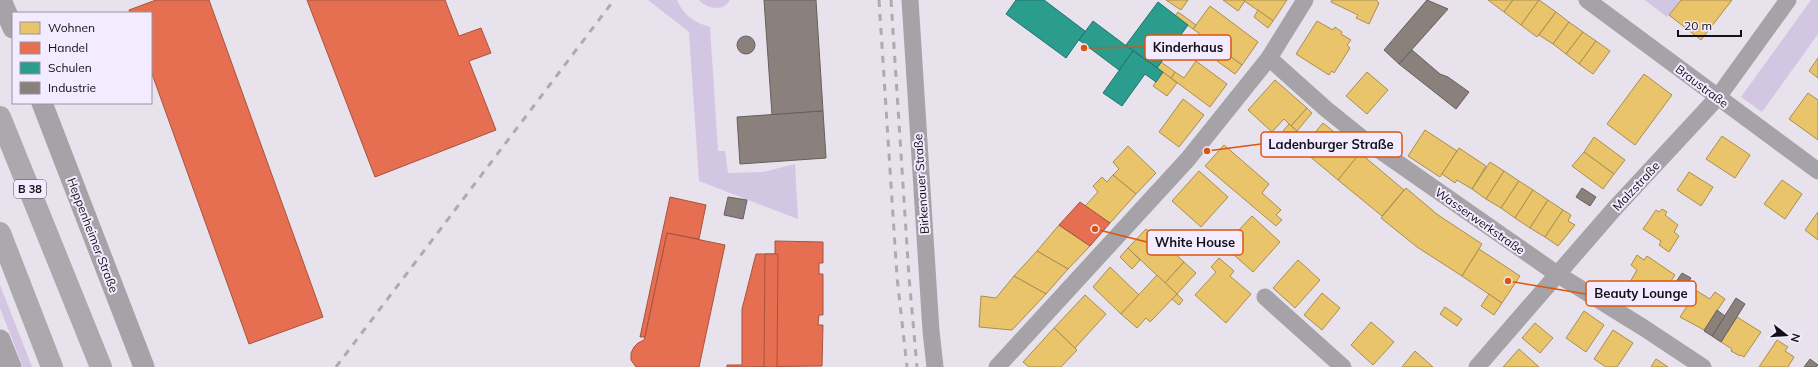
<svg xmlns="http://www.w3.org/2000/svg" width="1818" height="367" viewBox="0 0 1818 367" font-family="Mulish,sans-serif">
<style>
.green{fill:#d3c6e3}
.homes{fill:#e9c46a;stroke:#a98e51}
.shops{fill:#e76f51;stroke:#a75240}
.schools{fill:#2a9d8f;stroke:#23736b}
.industry{fill:#8a817c;stroke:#665f5e}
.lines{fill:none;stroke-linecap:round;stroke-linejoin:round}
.minor{stroke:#a5a3a7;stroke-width:17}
.tertiary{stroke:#a5a3a7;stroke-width:21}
.trunk{stroke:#aba8ae;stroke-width:22}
.rail{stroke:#aeabb0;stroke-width:3;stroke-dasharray:7 7;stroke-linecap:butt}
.labels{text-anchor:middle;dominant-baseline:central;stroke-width:4;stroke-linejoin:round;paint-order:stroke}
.shield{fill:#f3ebff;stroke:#56525d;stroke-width:1}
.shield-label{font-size:11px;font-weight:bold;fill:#131017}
.street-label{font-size:12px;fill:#131017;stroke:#f3ebff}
.leader{fill:none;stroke:#dd550d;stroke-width:1.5}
.callout-dot{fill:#dd550d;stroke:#f3ebff;stroke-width:1.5}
.callout{fill:#f3ebff;stroke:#dd550d;stroke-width:1.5}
.callout-label{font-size:13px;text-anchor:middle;font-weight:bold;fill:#131017}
</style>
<rect width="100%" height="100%" fill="#e7e2ec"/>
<g class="green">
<path d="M648 0H677C684 16 694 22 710 27L718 151H725L728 173 763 172 795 164 798 219 699 181 689 32Z"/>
<path d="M699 0H730C723 12 706 9 699 0Z"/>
<polygon points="1645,0 1680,0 1667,17"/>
<polygon points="1811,0 1818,0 1818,34 1762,112 1741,97"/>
<polygon points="0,285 32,367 23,367 0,308"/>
</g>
<g class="homes">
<polygon points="1166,0 1188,0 1181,10"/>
<polygon points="1223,0 1243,0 1245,1 1238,11"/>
<polygon points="1243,0 1287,0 1273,21"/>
<polygon points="1332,0 1376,0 1379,3 1369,24 1356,18 1358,15 1331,2"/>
<polygon points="1488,0 1513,0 1504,12"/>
<polygon points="1513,0 1539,0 1521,25 1504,12"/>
<polygon points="1539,0 1556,12 1537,37 1521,25"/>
<polygon points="1681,0 1732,0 1701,40 1669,15"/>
<polygon points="1210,6 1258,42 1242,65 1193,29"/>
<polygon points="1258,10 1273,21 1268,28 1254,17"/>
<polygon points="1178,12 1196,25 1193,29 1175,16"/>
<polygon points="1556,12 1569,22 1553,44 1539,35"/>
<polygon points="1317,21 1333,30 1335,27 1342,32 1341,34 1351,40 1347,45 1350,48 1334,73 1332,71 1329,75 1296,54"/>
<polygon points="1569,22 1583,32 1566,54 1553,44"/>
<polygon points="1583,32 1596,41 1579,64 1566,54"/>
<polygon points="1596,41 1610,51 1593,74 1579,64"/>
<polygon points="1224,52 1242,65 1235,74 1217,61"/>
<polygon points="1818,58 1818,78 1809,71"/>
<polygon points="1196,61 1227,84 1210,107 1171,78 1175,72 1184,78"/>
<polygon points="1161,62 1175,72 1171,78 1157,68"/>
<polygon points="1163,72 1177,83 1167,96 1153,86"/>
<polygon points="1367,72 1388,90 1367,114 1346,96"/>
<polygon points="1644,74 1672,95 1635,145 1607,124"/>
<polygon points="1275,80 1307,108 1291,126 1284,119 1272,132 1248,110"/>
<polygon points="1808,93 1818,100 1818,140 1789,119"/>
<polygon points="1183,99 1204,115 1179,147 1159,132"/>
<polygon points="1307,108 1312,113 1297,131 1291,126"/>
<polygon points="1323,123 1360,153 1338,180 1301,149"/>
<polygon points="1289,124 1297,131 1285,143 1278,137"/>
<polygon points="1425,130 1457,151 1440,177 1408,156"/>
<polygon points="1722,136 1750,155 1735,178 1706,159"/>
<polygon points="1594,137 1625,160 1614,174 1584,152"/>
<polygon points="1224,145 1269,184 1262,193 1281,210 1276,215 1282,220 1276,226 1205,166"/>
<polygon points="1128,146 1156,173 1136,194 1113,175 1119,169 1113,162"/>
<polygon points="1459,148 1486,166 1472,189 1457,180 1455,183 1442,174"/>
<polygon points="1584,152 1614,174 1603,189 1572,166"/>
<polygon points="1360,153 1404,190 1382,216 1338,180"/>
<polygon points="1490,162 1504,171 1486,199 1472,189"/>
<polygon points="1199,171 1228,197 1201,227 1172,201"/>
<polygon points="1504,171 1519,181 1501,208 1486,199"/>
<polygon points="1689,172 1713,187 1701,206 1677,190"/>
<polygon points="1113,175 1136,194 1110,223 1085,206 1098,192 1093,186 1102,177 1107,182"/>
<polygon points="1782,180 1802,194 1785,219 1764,204"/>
<polygon points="1519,181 1533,190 1515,218 1501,208"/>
<polygon points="1406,188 1438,215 1482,244 1462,276 1417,247 1381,218"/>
<polygon points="1533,190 1548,200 1530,228 1515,218"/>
<polygon points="1548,200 1563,210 1545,237 1530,228"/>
<polygon points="1662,209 1667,212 1665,215 1678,225 1674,232 1679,236 1669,252 1659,245 1661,241 1643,229 1656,210 1659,212"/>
<polygon points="1563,210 1571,215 1568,221 1575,225 1558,246 1545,237"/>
<polygon points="1818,212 1818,240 1805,230"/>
<polygon points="1252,216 1280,242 1253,272 1224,246"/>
<polygon points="1059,225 1090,246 1068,269 1037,251"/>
<polygon points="1146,229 1155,237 1157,235 1160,237 1163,234 1169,240 1165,244 1184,262 1165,283 1128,248"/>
<polygon points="1128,248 1140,260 1132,269 1120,257"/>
<polygon points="1479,249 1520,276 1502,303 1462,276"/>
<polygon points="1037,251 1068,269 1046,294 1014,276"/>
<polygon points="1637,255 1644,260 1647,256 1675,275 1658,300 1630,282 1637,270 1631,265"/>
<polygon points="1219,258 1234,271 1230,276 1251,294 1226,323 1195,295 1216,272 1211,267"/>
<polygon points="1298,260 1320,280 1295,308 1273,288"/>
<polygon points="1184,262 1196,273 1177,294 1165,283"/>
<polygon points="1110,267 1139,295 1121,314 1093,287"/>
<polygon points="1157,275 1177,294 1150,322 1146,318 1137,328 1121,314"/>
<polygon points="1014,276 1046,294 1012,330 979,327 981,296 996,298"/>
<polygon points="1697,291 1710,299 1715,292 1725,299 1704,330 1680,317"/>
<polygon points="1322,293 1340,308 1322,330 1304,315"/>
<polygon points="1177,294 1183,300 1179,305 1172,299"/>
<polygon points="1489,294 1502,303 1494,315 1481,306"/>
<polygon points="1085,295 1106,314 1075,348 1054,328"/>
<polygon points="1445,307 1462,319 1457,326 1440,314"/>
<polygon points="1584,311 1604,325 1586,352 1566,338"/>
<polygon points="1737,317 1761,332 1744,357 1741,355 1740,356 1731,351 1732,349 1721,342"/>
<polygon points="1371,322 1394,342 1373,365 1351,345"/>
<polygon points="1535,323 1553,338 1540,353 1522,338"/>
<polygon points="1054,328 1077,350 1061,367 1029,367 1023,362"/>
<polygon points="1613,330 1633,343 1617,367 1606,367 1594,359"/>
<polygon points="1777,340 1788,347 1785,351 1794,357 1788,367 1759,367"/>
<polygon points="1519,349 1539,367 1503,367"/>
<polygon points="1415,351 1433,367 1402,367"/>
<polygon points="1656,359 1668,367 1651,367"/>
</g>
<g class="shops">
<polygon points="156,0 209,0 323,317 249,344 151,71 151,13 130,13 129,10"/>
<polygon points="307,0 445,0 459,36 481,28 491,53 469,61 496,130 375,177"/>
<polygon points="670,197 706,205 699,239 667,233 645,337 640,337"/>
<polygon points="1080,202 1110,223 1090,246 1059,225"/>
<polygon points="667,233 725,245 699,367 636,367 631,360 631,353 634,347 638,343 644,340 645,337"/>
<polygon points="775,241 823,242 823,263 819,263 819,274 823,274 823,315 819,315 818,325 823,325 822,366 727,367 727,365 742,365 742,309 756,254 775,254"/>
<polygon points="765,254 778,254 777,367 764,367"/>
</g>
<g class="schools">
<polygon points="1016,0 1044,0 1085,31 1066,58 1006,14"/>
<polygon points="1158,2 1188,25 1157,68 1126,45"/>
<polygon points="1093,21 1133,51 1119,70 1079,40"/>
<polygon points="1133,51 1163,72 1156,82 1145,74 1122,106 1103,93"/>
</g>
<g class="industry">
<polygon points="764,0 816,0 823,111 772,115"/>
<polygon points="1427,0 1448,9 1399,64 1384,50"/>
<circle cx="746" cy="45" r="9"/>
<polygon points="1412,50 1440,74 1448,77 1469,92 1456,109 1399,64"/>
<polygon points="823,111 826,158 740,164 737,117"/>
<polygon points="1582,188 1596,197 1590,206 1576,197"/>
<polygon points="728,197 747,200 743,219 724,215"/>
<polygon points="1682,273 1691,278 1683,291 1674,285"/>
<polygon points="1736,298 1745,304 1721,342 1712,336"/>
<polygon points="1717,310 1725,316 1712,336 1704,331"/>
<polygon points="1810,359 1818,365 1816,367 1804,367"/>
</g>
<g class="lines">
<g class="minor">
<polyline points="910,0 931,331 935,367"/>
<polyline points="1587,0 1818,171"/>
<polyline points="1269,58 1326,109 1362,138 1557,274 1644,328 1703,367"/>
<polyline points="1265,297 1343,367"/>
<polyline points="997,367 1188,159 1269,58 1305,0"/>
<polyline points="1477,367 1615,208 1718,97 1788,0"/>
</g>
<g class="tertiary">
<polyline points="1,0 13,28"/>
<polyline points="42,103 144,367"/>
<polyline points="0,340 11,367"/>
</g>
<g class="trunk">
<polyline points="0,117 101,367"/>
<polyline points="0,233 52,367"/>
</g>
<g class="rail">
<polyline points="879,0 897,277 907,367"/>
<polyline points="891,0 909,277 917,367"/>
<polyline points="336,367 614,0"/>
</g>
</g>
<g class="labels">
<rect class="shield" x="14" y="180" width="32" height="18" rx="3"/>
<g class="shield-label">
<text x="30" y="189">B 38</text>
</g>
<g class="street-label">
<text transform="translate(1702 86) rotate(37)">Braustraße</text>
<text transform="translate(921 184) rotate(-94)">Birkenauer Straße</text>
<text transform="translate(1636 186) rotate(-47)">Malzstraße</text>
<text transform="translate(1480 221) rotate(35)">Wasserwerkstraße</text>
<text transform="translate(93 235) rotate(69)">Heppenheimer Straße</text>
</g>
</g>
<path class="leader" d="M1084 48L1145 47M1207 151L1261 144M1095 229L1147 242M1508 281L1586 294"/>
<g class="callout-dot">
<circle cx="1084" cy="48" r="4"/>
<circle cx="1207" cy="151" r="4"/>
<circle cx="1095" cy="229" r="4"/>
<circle cx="1508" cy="281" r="4"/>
</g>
<g class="callout">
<rect x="1145" y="35" width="86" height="25" rx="4"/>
<rect x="1261" y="132" width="141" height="25" rx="4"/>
<rect x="1147" y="230" width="96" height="25" rx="4"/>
<rect x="1586" y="281" width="110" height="25" rx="4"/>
</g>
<g class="callout-label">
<text x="1188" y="52">Kinderhaus</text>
<text x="1331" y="149">Ladenburger Straße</text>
<text x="1195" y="247">White House</text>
<text x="1641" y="298">Beauty Lounge</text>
</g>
<rect x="12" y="12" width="140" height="92" fill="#f3ebff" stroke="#9993a2"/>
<rect x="20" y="22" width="20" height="12" fill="#e9c46a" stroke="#9993a2"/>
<text x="48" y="32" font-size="12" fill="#131017">Wohnen</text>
<rect x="20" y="42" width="20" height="12" fill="#e76f51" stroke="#9993a2"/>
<text x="48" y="52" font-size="12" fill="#131017">Handel</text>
<rect x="20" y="62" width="20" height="12" fill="#2a9d8f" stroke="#9993a2"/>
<text x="48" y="72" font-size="12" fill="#131017">Schulen</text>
<rect x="20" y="82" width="20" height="12" fill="#8a817c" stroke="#9993a2"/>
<text x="48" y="92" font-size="12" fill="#131017">Industrie</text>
<g transform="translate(1786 335) rotate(107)" stroke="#f3ebff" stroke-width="3" paint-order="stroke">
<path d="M0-3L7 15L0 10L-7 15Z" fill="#131017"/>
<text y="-6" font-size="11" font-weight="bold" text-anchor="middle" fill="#131017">N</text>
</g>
<path d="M1678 30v6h63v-6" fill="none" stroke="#131017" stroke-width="2"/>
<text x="1684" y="30" font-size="12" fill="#131017" stroke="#f3ebff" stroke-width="3" paint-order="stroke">20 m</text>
</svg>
